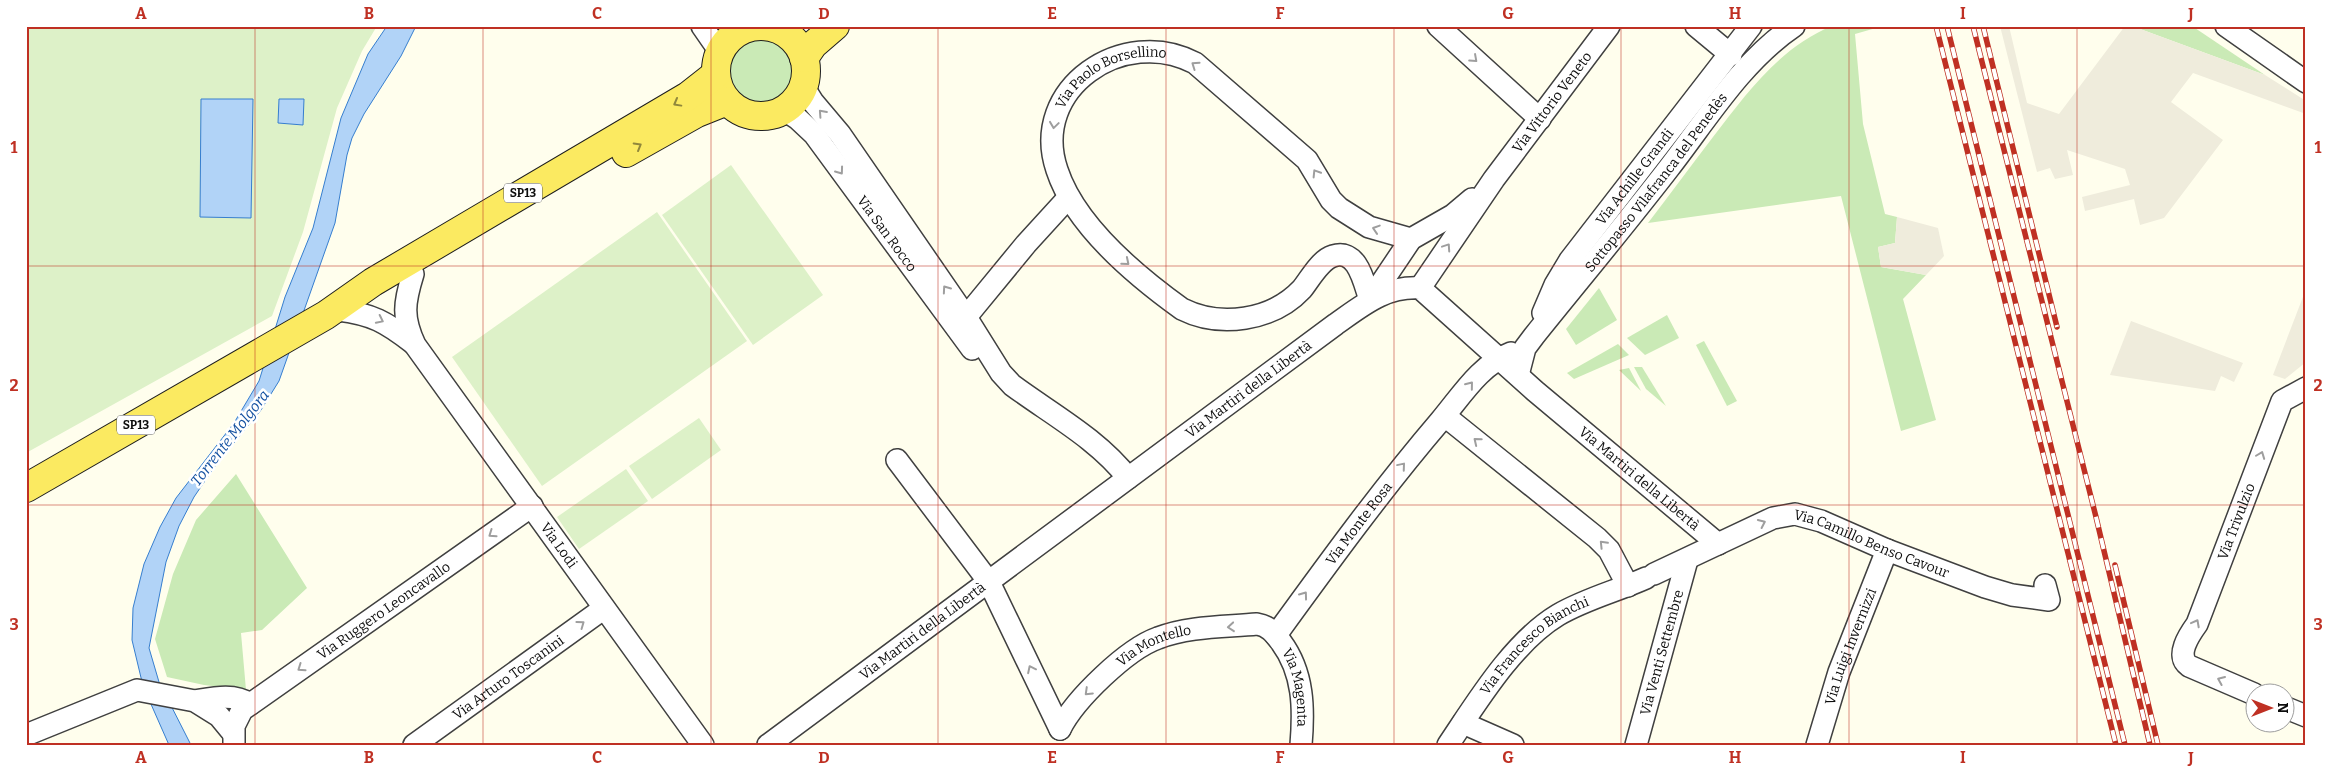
<svg xmlns="http://www.w3.org/2000/svg" width="2332" height="771" viewBox="0 0 2332 771" font-family="Bitter,serif">
<style>
.green{fill:#caeab6}
.pitch{fill:#ddf1c8}
.plaza{fill:#efecdc}
.water{fill:#b1d3f7;stroke:#367ecf}
.lines{fill:none;stroke-linecap:round;stroke-linejoin:round}
.minor-casing{stroke:#404040;stroke-width:24}
.major-casing{stroke:#1e1e1e;stroke-width:30}
.minor{stroke:#fff;stroke-width:21}
.major{stroke:#fbea61;stroke-width:28}
.rail-casing{stroke:#bf3023;stroke-width:5.5}
.rail{stroke:#fff;stroke-width:4;stroke-dasharray:11;stroke-linecap:butt}
.oneway{stroke:#9e9e9e}
.oneway2{stroke:#90873b}
.grid{fill:none;stroke:#bf3023;stroke-width:1;stroke-opacity:0.55}
.labels{text-anchor:middle;dominant-baseline:central;stroke-width:5;stroke-linejoin:round;paint-order:stroke}
.shield{fill:#fff;stroke:#565656;stroke-width:1}
.shield-label{font-size:12px;font-weight:bold;fill:#0d0d0d}
.street-label{font-size:14px;fill:#0d0d0d;stroke:#fff}
.water-label{font-size:15px;font-style:italic;fill:#1451a1;stroke:#fff}
.neatline{fill:none;stroke:#bf3023;stroke-width:2}
.grid-label{font-size:16px;text-anchor:middle;font-weight:bold;fill:#bf3023}
</style>
<rect width="100%" height="100%" fill="#fffeed"/>
<g class="green">
<path d="M1832 26H1883L1855 34 1863 124 1885 214 1897 217 1895 243 1878 247 1881 267 1926 275 1903 299 1936 420 1901 431 1841 196 1648 223C1670 194 1691 166 1713 137 1746 94 1780 47 1832 26Z"/>
<polygon points="2132,26 2192,26 2265,75"/>
<circle cx="761" cy="73" r="39"/>
<polygon points="1599,288 1617,320 1576,345 1566,329"/>
<polygon points="1667,315 1679,338 1645,355 1627,338"/>
<polygon points="1704,341 1737,401 1727,406 1696,345"/>
<polygon points="1618,344 1629,355 1574,379 1567,373"/>
<polygon points="1634,367 1642,367 1666,406 1646,389"/>
<polygon points="1629,368 1641,391 1619,370"/>
<polygon points="236,474 307,588 262,630 241,633 246,690 204,685 167,677 155,639 173,574 196,520"/>
</g>
<g class="pitch">
<polygon points="26,26 377,26 362,51 337,108 303,232 272,316 26,453"/>
<polygon points="731,165 823,295 753,345 662,215"/>
<polygon points="657,212 747,341 542,486 452,357"/>
<polygon points="699,418 721,450 652,499 629,466"/>
<polygon points="626,469 648,501 579,549 557,517"/>
</g>
<g class="plaza">
<polygon points="2000,26 2009,26 2027,103 2059,114 2125,26 2132,26 2265,75 2306,101 2306,114 2193,73 2171,102 2223,140 2164,218 2140,225 2134,199 2085,211 2082,197 2130,185 2125,169 2067,150 2073,175 2055,179 2050,168 2037,172"/>
<polygon points="1897,217 1938,228 1944,256 1926,275 1881,267 1878,247 1895,243"/>
<polygon points="2306,289 2306,362 2285,379 2273,375"/>
<polygon points="2131,321 2243,363 2234,382 2221,376 2215,391 2110,375"/>
</g>
<g class="water">
<polygon points="387,26 416,26 401,56 364,114 352,138 347,155 335,223 279,381 261,410 215,466 194,497 179,526 166,562 149,648 159,682 191,745 169,745 143,686 132,640 133,608 144,564 160,527 176,498 234,423 259,381 285,297 313,228 341,118 368,54"/>
<polygon points="201,99 253,99 251,218 200,217"/>
<polygon points="279,99 304,99 303,125 278,123"/>
</g>
<g class="lines">
<defs>
<g id="minor">
<polyline points="702,26 720,52"/>
<polyline points="731,26 736,33"/>
<polyline points="1438,26 1540,119"/>
<polyline points="1696,26 1731,55"/>
<polyline points="2226,26 2306,82"/>
<path d="M803 86 813 102 840 134 966 317 1001 373 1012 385C1051 414 1098 439 1128 478"/>
<path id="s1" d="M784 110 798 119 814 134 972 349"/>
<path id="s2" d="M413 274C404 303 402 317 415 345L703 745"/>
<path id="s3" d="M1420 288 1494 179 1609 26"/>
<path id="s4" d="M1370 300C1364 283 1358 248 1333 256 1320 260 1310 279 1302 289 1272 321 1220 328 1182 309 1136 276 1075 225 1057 170 1029 88 1124 25 1195 63L1307 160 1331 200 1339 208 1369 227 1411 239"/>
<polyline points="1370,300 1411,239 1453,215 1472,199"/>
<path d="M338 310C372 314 386 322 413 343"/>
<path id="s5" d="M1543 313 1555 285 1570 260 1751 26"/>
<polyline points="957,325 966,317 1026,244 1068,198"/>
<path id="s6" d="M1518 375 1525 348 1534 336C1579 280 1625 225 1669 168 1707 119 1742 61 1794 26"/>
<polyline points="1445,416 1597,538 1609,550 1628,586"/>
<polyline points="897,460 989,582 1060,729"/>
<path id="s7" d="M1654 574 1773 518 1795 514 1821 521 1887 550 1985 587 2012 595 2049 600 2045 585"/>
<path id="s8" d="M1276 635C1329 562 1382 489 1441 420 1462 395 1480 365 1511 353"/>
<path id="s9" d="M2254 694 2189 666C2175 656 2189 635 2197 624L2282 401 2306 388"/>
<path d="M195 701C213 698 234 693 250 704"/>
<polyline points="2284,707 2306,716"/>
<polyline points="1463,723 1513,745"/>
<path id="s10" d="M1060 729C1075 699 1127 649 1158 638 1188 626 1225 627 1257 624 1269 626 1274 633 1281 642 1304 673 1304 709 1301 745"/>
<polyline points="26,735 137,690 195,701 219,716 233,733"/>
<path id="s11" d="M234 745V726L242 710 532 506"/>
<path id="s12" d="M414 745 603 609"/>
<path id="s13" d="M768 745 1336 324C1363 305 1385 286 1420 288L1535 391 1718 544"/>
<path id="s14" d="M1448 745C1477 702 1513 642 1558 615 1585 599 1617 591 1646 578"/>
<path id="s15" d="M1636 745 1687 560"/>
<path id="s16" d="M1817 745 1839 672 1887 550"/>
</g>
<g id="major">
<circle cx="761" cy="71" r="45"/>
<polyline points="804,58 813,45 835,26"/>
<polyline points="626,153 697,113 727,101"/>
<polyline points="26,488 326,315 373,282 688,96 716,74"/>
</g>
</defs>
<use href="#minor" class="minor-casing"/>
<use href="#major" class="major-casing"/>
<use href="#minor" class="minor"/>
<use href="#major" class="major"/>
<defs>
<g id="rail">
<polyline points="1936,26 2116,745"/>
<polyline points="1947,26 2125,745"/>
<polyline points="1973,26 2096,517 2150,745"/>
<polyline points="1983,26 2057,327"/>
<polyline points="2115,565 2158,745"/>
</g>
</defs>
<use href="#rail" class="rail-casing"/>
<use href="#rail" class="rail"/>
</g>
<defs><path id="oneway-chevron" d="M-2-3.5L2.5 0L-2 3.5" fill="none" stroke-width="1.6" stroke-linecap="round" stroke-linejoin="round" transform="scale(1.25)"/></defs>
<g class="oneway">
<use href="#oneway-chevron" transform="translate(1474 59) rotate(42)"/>
<use href="#oneway-chevron" transform="translate(1195 65) rotate(-145)"/>
<use href="#oneway-chevron" transform="translate(822 113) rotate(-132)"/>
<use href="#oneway-chevron" transform="translate(1054 125) rotate(98)"/>
<use href="#oneway-chevron" transform="translate(840 171) rotate(54)"/>
<use href="#oneway-chevron" transform="translate(1316 173) rotate(-122)"/>
<use href="#oneway-chevron" transform="translate(1376 229) rotate(-162)"/>
<use href="#oneway-chevron" transform="translate(1447 247) rotate(-56)"/>
<use href="#oneway-chevron" transform="translate(1126 262) rotate(40)"/>
<use href="#oneway-chevron" transform="translate(946 289) rotate(-125)"/>
<use href="#oneway-chevron" transform="translate(380 320) rotate(26)"/>
<use href="#oneway-chevron" transform="translate(1470 385) rotate(-51)"/>
<use href="#oneway-chevron" transform="translate(1477 441) rotate(-141)"/>
<use href="#oneway-chevron" transform="translate(2261 455) rotate(-69)"/>
<use href="#oneway-chevron" transform="translate(1402 466) rotate(-50)"/>
<use href="#oneway-chevron" transform="translate(1762 523) rotate(-25)"/>
<use href="#oneway-chevron" transform="translate(492 534) rotate(145)"/>
<use href="#oneway-chevron" transform="translate(1603 544) rotate(-134)"/>
<use href="#oneway-chevron" transform="translate(1304 595) rotate(-54)"/>
<use href="#oneway-chevron" transform="translate(2196 623) rotate(-62)"/>
<use href="#oneway-chevron" transform="translate(581 624) rotate(-36)"/>
<use href="#oneway-chevron" transform="translate(1231 627) rotate(175)"/>
<use href="#oneway-chevron" transform="translate(301 668) rotate(145)"/>
<use href="#oneway-chevron" transform="translate(1031 669) rotate(-116)"/>
<use href="#oneway-chevron" transform="translate(2221 680) rotate(-157)"/>
<use href="#oneway-chevron" transform="translate(1088 692) rotate(136)"/>
</g>
<g class="oneway2">
<use href="#oneway-chevron" transform="translate(677 103) rotate(151)"/>
<use href="#oneway-chevron" transform="translate(638 146) rotate(-30)"/>
</g>
<path class="grid" d="M255 26V745M483 26V745M711 26V745M938 26V745M1166 26V745M1394 26V745M1621 26V745M1849 26V745M2077 26V745M26 266H2306M26 505H2306"/>
<g class="labels">
<g class="shield">
<rect x="504" y="183.5" width="38" height="19" rx="4"/>
<rect x="117" y="415.5" width="38" height="19" rx="4"/>
</g>
<g class="shield-label">
<text x="523" y="193">SP13</text>
<text x="136" y="425">SP13</text>
</g>
<g class="street-label">
<text stroke="none"><textPath href="#s4" startOffset="559">Via Paolo Borsellino</textPath></text>
<text stroke="none"><textPath href="#s3" startOffset="228">Via Vittorio Veneto</textPath></text>
<text stroke="none"><textPath href="#s5" startOffset="165">Via Achille Grandi</textPath></text>
<text stroke="none"><textPath href="#s6" startOffset="239">Sottopasso Vilafranca del Penedès</textPath></text>
<text stroke="none"><textPath href="#s1" startOffset="162">Via San Rocco</textPath></text>
<text stroke="none"><textPath href="#s13" startOffset="598">Via Martiri della Libertà</textPath></text>
<text stroke="none"><textPath href="#s13" startOffset="1091">Via Martiri della Libertà</textPath></text>
<text stroke="none"><textPath href="#s9" startOffset="228">Via Trivulzio</textPath></text>
<text stroke="none"><textPath href="#s8" startOffset="139">Via Monte Rosa</textPath></text>
<text stroke="none"><textPath href="#s2" startOffset="320">Via Lodi</textPath></text>
<text stroke="none"><textPath href="#s7" startOffset="236">Via Camillo Benso Cavour</textPath></text>
<text stroke="none"><textPath href="#s11" startOffset="210">Via Ruggero Leoncavallo</textPath></text>
<text stroke="none"><textPath href="#s13" startOffset="192">Via Martiri della Libertà</textPath></text>
<text stroke="none"><textPath href="#s16" startOffset="104">Via Luigi Invernizzi</textPath></text>
<text stroke="none"><textPath href="#s10" startOffset="129">Via Montello</textPath></text>
<text stroke="none"><textPath href="#s14" startOffset="134">Via Francesco Bianchi</textPath></text>
<text stroke="none"><textPath href="#s15" startOffset="96">Via Venti Settembre</textPath></text>
<text stroke="none"><textPath href="#s12" startOffset="116">Via Arturo Toscanini</textPath></text>
<text stroke="none"><textPath href="#s10" startOffset="316">Via Magenta</textPath></text>
</g>
<g class="water-label">
<text transform="translate(230 438) rotate(-52)">Torrente Molgora</text>
</g>
</g>
<rect width="2332" height="771" fill="none" stroke="#ffffff" stroke-width="55"/>
<g transform="translate(2270 708) rotate(90)"><circle r="24" fill="#ffffff" stroke="#9e9e9e"/>
<path d="M0-4L9 19L0 12L-9 19Z" fill="#bf3023"/>
<text y="-8" font-size="14" font-weight="bold" text-anchor="middle" fill="#0d0d0d">N</text>
</g>
<rect x="28" y="28" width="2276" height="716" class="neatline"/>
<g class="grid-label">
<text x="141" y="19">A</text>
<text x="369" y="19">B</text>
<text x="597" y="19">C</text>
<text x="824" y="19">D</text>
<text x="1052" y="19">E</text>
<text x="1280" y="19">F</text>
<text x="1508" y="19">G</text>
<text x="1735" y="19">H</text>
<text x="1963" y="19">I</text>
<text x="2191" y="19">J</text>
<text x="14" y="153">1</text>
<text x="2318" y="153">1</text>
<text x="14" y="391">2</text>
<text x="2318" y="391">2</text>
<text x="14" y="630">3</text>
<text x="2318" y="630">3</text>
<text x="141" y="763">A</text>
<text x="369" y="763">B</text>
<text x="597" y="763">C</text>
<text x="824" y="763">D</text>
<text x="1052" y="763">E</text>
<text x="1280" y="763">F</text>
<text x="1508" y="763">G</text>
<text x="1735" y="763">H</text>
<text x="1963" y="763">I</text>
<text x="2191" y="763">J</text>
</g>
</svg>
